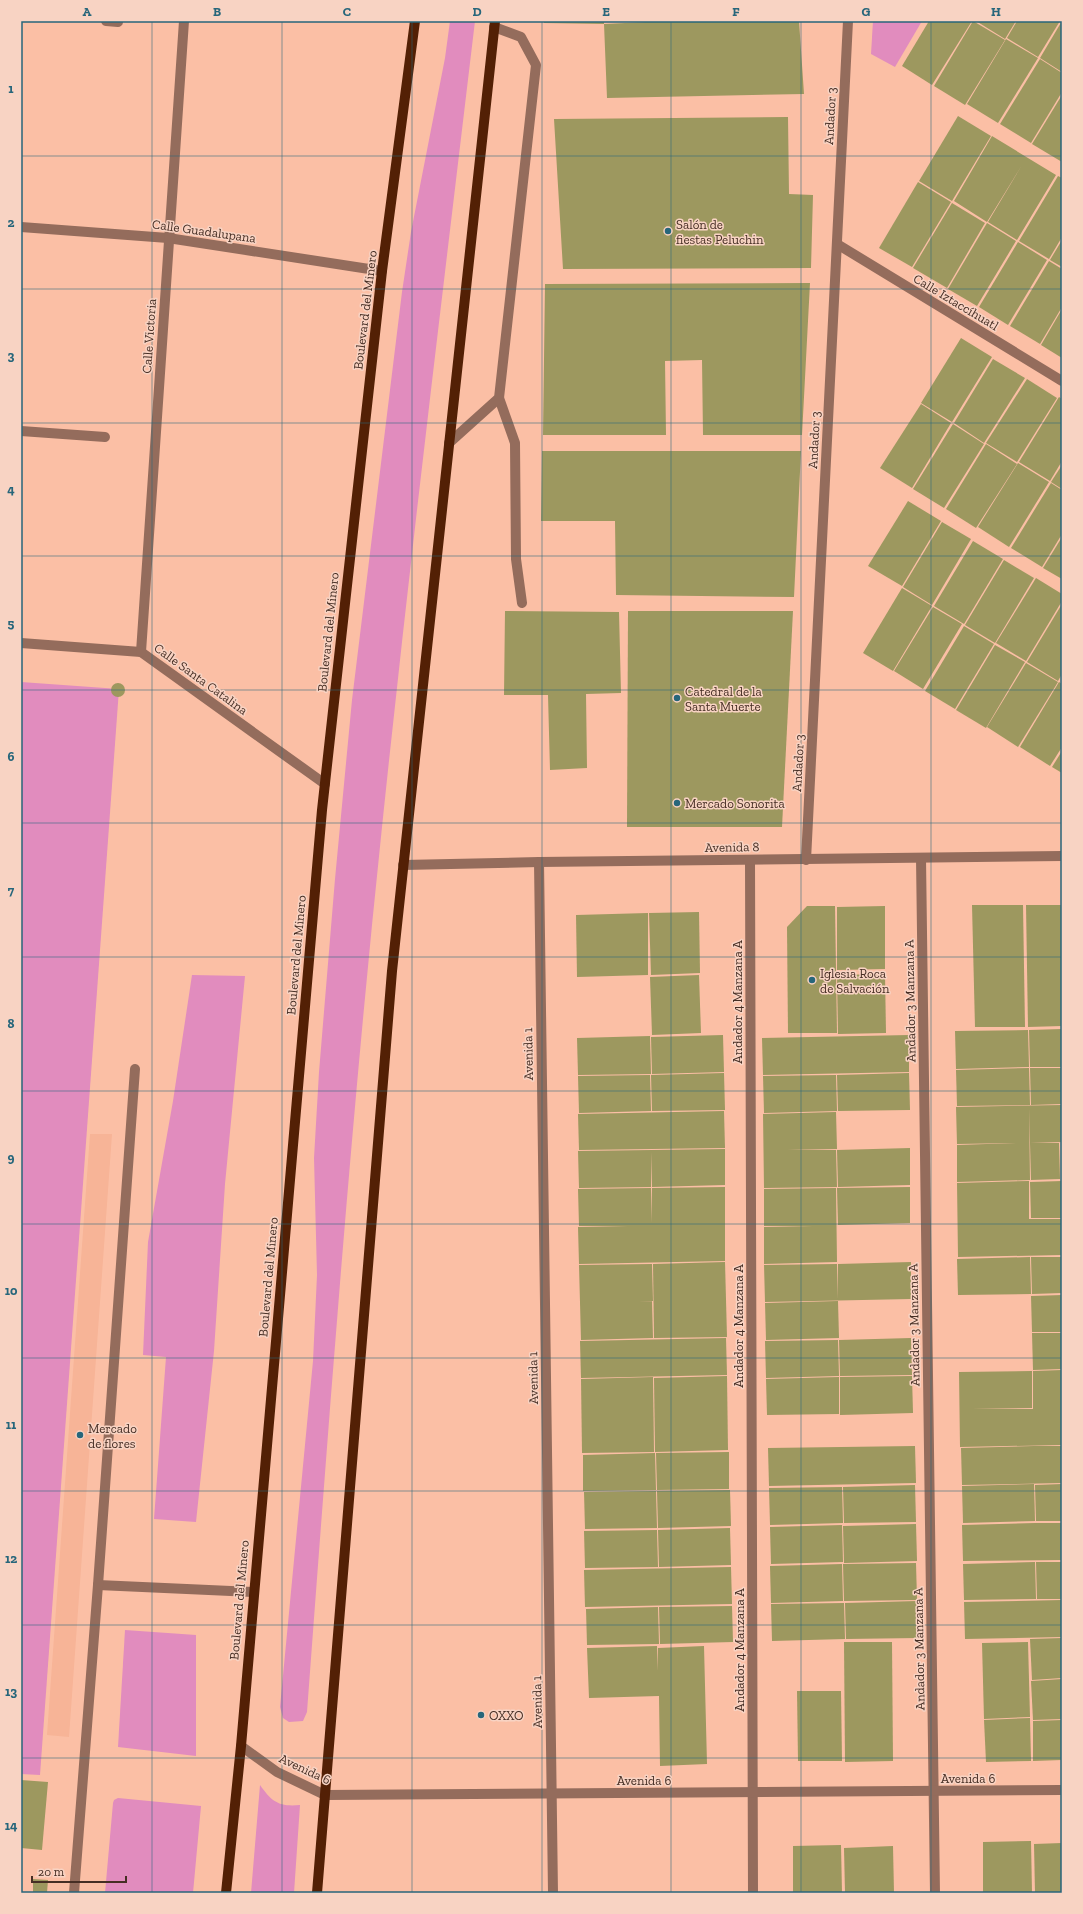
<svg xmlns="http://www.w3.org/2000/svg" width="1083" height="1914" viewBox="0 0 1083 1914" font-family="'Zilla Slab',serif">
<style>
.built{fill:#f7b497}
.green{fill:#e18cbe}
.building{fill:#9d985f}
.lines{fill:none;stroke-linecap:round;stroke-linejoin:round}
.minor{stroke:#946c5c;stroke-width:10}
.major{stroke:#532005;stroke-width:10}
.grid{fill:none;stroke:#27667b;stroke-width:1;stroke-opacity:0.55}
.poi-dot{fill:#27667b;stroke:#f8d3c3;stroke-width:1.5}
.labels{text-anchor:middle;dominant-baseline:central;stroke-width:3;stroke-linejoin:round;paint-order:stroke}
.street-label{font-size:13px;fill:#462e24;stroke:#f8d3c3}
.poi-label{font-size:13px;fill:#462e24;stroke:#f8d3c3;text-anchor:start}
.neatline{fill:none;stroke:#27667b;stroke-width:1.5}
.grid-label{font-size:13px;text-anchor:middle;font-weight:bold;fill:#27667b}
</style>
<rect width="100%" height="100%" fill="#fbbfa5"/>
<polygon class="built" points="90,1134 112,1134 69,1737 47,1735"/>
<g class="green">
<path d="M450 21H475C443 290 410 558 382 827 351 1121 329 1417 307 1712L303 1721 289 1722 283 1718 280 1707 313 1361 317 1275 314 1158 319 1072 335 879 352 700 402 292 411 232 445 58Z"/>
<polygon points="873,21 922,21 895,67 871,54"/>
<polygon points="21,682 119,689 40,1775 21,1774"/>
<polygon points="192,975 245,976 225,1184 214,1351 196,1522 154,1519 166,1357 143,1355 148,1242 173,1101"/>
<polygon points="125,1630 196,1635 196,1756 118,1747"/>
<path d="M260 1785C272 1802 279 1807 300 1805L294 1893H251Z"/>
<polygon points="118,1798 201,1806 193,1893 105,1893 113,1803 114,1800"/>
</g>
<g class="building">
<polygon points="544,21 604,21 604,24 544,23"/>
<polygon points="646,21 799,21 804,94 607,98 604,24 646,22"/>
<polygon points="929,21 972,21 932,85 902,66"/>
<polygon points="973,21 1005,40 965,105 934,86"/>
<polygon points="976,21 1016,21 1005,39"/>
<polygon points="1017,21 1060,21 1038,57 1007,38"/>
<polygon points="1062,21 1062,72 1040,58"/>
<polygon points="1006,39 1038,58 998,123 967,104"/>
<polygon points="1040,59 1062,73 1062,92 1031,143 1000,124"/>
<polygon points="1062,95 1062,162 1032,144"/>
<polygon points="958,116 991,136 952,201 919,181"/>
<polygon points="788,117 789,194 813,195 811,268 563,269 554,119"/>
<polygon points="992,136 1056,175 1017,240 988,222 1022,165 987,222 954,201"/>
<polygon points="1058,176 1062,178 1062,237 1049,259 1019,241"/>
<polygon points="918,182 951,202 912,267 879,248"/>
<polygon points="952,203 985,223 947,288 913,268"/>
<polygon points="987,223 1016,241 977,306 948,289"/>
<polygon points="1062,240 1062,267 1050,260"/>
<polygon points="1018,242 1047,260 1008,325 979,307"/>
<polygon points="1049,261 1062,269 1062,307 1040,344 1010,326"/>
<polygon points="810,283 802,435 703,435 702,360 665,361 666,435 543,435 545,284"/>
<polygon points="1062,309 1062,358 1041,345"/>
<polygon points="961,338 992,357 952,422 921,403"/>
<polygon points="993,359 1025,378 984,443 954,423"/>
<polygon points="1027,379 1057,398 1017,462 986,443"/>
<polygon points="1059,397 1062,399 1062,461 1050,481 1019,462"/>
<polygon points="921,404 951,423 912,488 880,468"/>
<polygon points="953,424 984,444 944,508 913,489"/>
<polygon points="986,444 1017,464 976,528 946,509"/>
<polygon points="542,451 801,451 794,597 616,595 615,521 541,521"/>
<polygon points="1018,463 1049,482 1009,547 978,527"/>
<polygon points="1062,465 1062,489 1051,482"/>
<polygon points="1051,483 1062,490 1062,534 1042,567 1011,548"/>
<polygon points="908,501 941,521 902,586 868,566"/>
<polygon points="942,522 971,539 932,605 903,587"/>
<polygon points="1062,537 1062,579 1043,568"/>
<polygon points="973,541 1003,559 964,624 934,606"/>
<polygon points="1004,560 1034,578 995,643 965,625"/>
<polygon points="1036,578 1062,594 1062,601 1026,661 996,643"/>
<polygon points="902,588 932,606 893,671 863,653"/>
<polygon points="1062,604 1062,674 1058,681 1027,662"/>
<polygon points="933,607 962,624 923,689 894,671"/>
<polygon points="505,611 619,612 621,693 586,694 587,768 550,770 548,695 504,695"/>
<polygon points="628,611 793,611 782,827 627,827"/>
<polygon points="964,626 994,644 955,709 925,691"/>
<polygon points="995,645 1025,662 986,728 956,710"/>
<polygon points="1026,663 1058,682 1018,747 987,727"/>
<polygon points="1059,682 1062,684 1062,747 1050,766 1020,747"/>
<circle cx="118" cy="690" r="7"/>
<polygon points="1062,751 1062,773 1052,767"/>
<polygon points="972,905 1023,905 1025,1027 975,1027"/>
<polygon points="1026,905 1062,905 1062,1026 1028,1027"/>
<polygon points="807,906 835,906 837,1033 788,1033 787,927"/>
<polygon points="885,906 885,969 837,970 837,907"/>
<polygon points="699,912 700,973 651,975 649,913"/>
<polygon points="648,913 648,975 577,977 576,915"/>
<polygon points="885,974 886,1033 838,1034 837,975"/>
<polygon points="699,975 701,1033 652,1035 650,977"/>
<polygon points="1062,1029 1062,1067 1030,1067 1029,1030"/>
<polygon points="1028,1030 1029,1067 956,1069 955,1031"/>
<polygon points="723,1035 724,1072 652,1074 651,1037"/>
<polygon points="909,1035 909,1072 763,1075 762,1038"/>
<polygon points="650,1036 651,1074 578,1075 577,1038"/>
<polygon points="1029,1068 1030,1105 957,1106 956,1070"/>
<polygon points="1030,1068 1062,1068 1062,1104 1031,1105"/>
<polygon points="724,1073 725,1110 652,1111 651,1075"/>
<polygon points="909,1073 910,1110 838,1111 837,1075"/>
<polygon points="650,1075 651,1111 579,1113 578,1076"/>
<polygon points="836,1075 837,1111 764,1113 763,1076"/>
<polygon points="1062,1105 1062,1142 1030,1143 1029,1108 1030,1180 957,1182 957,1145 1016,1143 957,1144 956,1107"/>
<polygon points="724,1111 725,1148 579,1150 578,1114"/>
<polygon points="836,1112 837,1149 787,1150 836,1150 837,1187 764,1188 763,1114"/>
<polygon points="1030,1143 1059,1143 1060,1179 1031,1180"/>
<polygon points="910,1148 910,1185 838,1187 837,1150"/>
<polygon points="725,1149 725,1185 652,1187 651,1152 651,1187 579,1188 578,1151"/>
<polygon points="1029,1181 1029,1219 1062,1219 1062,1255 958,1257 957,1183"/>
<polygon points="1062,1181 1062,1218 1031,1218 1030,1182"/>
<polygon points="725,1187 725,1261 579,1264 578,1227 628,1226 579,1226 578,1189 651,1188 652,1223 652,1188"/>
<polygon points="910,1187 910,1223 838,1225 837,1188"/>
<polygon points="836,1188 837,1262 764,1264 764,1227 813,1226 764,1226 764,1189"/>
<polygon points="1030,1257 1031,1294 958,1295 957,1259"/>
<polygon points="1031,1257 1062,1257 1062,1293 1032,1294"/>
<polygon points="725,1262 727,1337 654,1338 653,1264"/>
<polygon points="911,1262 911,1299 765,1302 764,1265 837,1264 838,1299 838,1264"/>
<polygon points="652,1264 653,1301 593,1302 652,1301 653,1338 581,1340 579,1265"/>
<polygon points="1062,1295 1062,1332 1032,1332 1031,1296"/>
<polygon points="838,1301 839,1338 766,1340 765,1303"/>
<polygon points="1032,1333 1062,1333 1062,1369 1033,1370"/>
<polygon points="726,1338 727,1375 581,1378 580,1341"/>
<polygon points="911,1338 912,1375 840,1376 839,1340"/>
<polygon points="838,1340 839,1376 766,1378 765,1341"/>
<polygon points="1062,1370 1062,1445 960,1447 959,1372 1032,1371 1032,1408 972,1409 1033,1409 1033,1371"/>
<polygon points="727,1376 728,1450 655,1452 654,1378"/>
<polygon points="912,1376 913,1413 840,1415 840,1377"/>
<polygon points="653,1377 654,1452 582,1453 581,1379"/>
<polygon points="839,1377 839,1414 767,1415 766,1379"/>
<polygon points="915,1446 916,1483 769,1486 768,1448"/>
<polygon points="1034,1446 1062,1446 1062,1483 962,1485 961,1448"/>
<polygon points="729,1452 729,1489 657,1490 656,1453"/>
<polygon points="655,1453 656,1490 583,1491 583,1455"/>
<polygon points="1034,1484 1035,1521 963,1523 962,1486"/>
<polygon points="1062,1484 1062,1521 1036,1521 1035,1485"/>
<polygon points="915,1485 916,1522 844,1523 843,1487"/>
<polygon points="842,1487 843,1523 770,1525 769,1488"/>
<polygon points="730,1490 731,1526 658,1528 657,1491"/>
<polygon points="656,1491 657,1528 585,1529 584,1492"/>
<polygon points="1035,1523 1062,1523 1062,1560 963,1561 962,1525"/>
<polygon points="916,1524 917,1561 844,1563 843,1526"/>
<polygon points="842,1525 843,1562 771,1564 770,1527"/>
<polygon points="730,1528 731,1565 659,1567 658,1530"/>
<polygon points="657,1530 658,1567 585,1568 584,1531"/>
<polygon points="1035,1562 1036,1599 964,1600 963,1564"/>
<polygon points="1036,1562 1062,1562 1062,1599 1037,1599"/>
<polygon points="916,1563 917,1600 844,1601 843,1564"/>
<polygon points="842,1564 843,1601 771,1603 770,1566"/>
<polygon points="731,1567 732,1604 585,1607 584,1570"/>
<polygon points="1062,1600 1062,1637 965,1639 964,1602"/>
<polygon points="917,1601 918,1638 846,1639 845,1603"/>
<polygon points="844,1603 845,1639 772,1641 771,1604"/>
<polygon points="732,1606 733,1642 660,1644 659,1607"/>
<polygon points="658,1607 659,1644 587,1645 586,1609"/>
<polygon points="1062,1638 1062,1678 1032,1680 1030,1639"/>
<polygon points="844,1642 892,1642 893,1761 845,1762"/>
<polygon points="1028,1642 1030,1717 984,1719 982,1643"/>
<polygon points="657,1646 658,1671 658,1648 704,1646 707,1764 660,1766 659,1696 589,1698 587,1648"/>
<polygon points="1062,1679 1062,1719 1033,1720 1031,1681"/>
<polygon points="797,1691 841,1691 842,1761 798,1761"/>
<polygon points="1030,1718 1031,1761 986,1762 984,1720"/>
<polygon points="1062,1720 1062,1760 1033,1761 1033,1721"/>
<polygon points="21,1780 48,1782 42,1850 21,1848"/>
<polygon points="1031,1841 1032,1893 983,1893 983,1842"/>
<polygon points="1062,1843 1062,1893 1035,1893 1034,1844"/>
<polygon points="841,1845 842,1893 793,1893 793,1846"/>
<polygon points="893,1846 894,1893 845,1893 844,1848"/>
<polygon points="33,1879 48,1880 47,1893 33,1893"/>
</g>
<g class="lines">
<g class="minor">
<polyline points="106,21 118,22"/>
<polyline points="21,227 168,238 382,271"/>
<polyline points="837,244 1062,381"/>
<polyline points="499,398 515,443 516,559 522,603"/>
<polyline points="21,431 105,437"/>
<polyline points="449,443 499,398 536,65 521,37 494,27"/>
<polyline points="21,643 141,652 325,784"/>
<polyline points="141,652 184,21"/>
<polyline points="921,858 935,1893"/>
<polyline points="750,860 753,1893"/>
<polyline points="806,860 848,21"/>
<polyline points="539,862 553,1893"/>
<polyline points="403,865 539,862 1062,856"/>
<polyline points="98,1585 253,1592"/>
<polyline points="241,1746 277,1772 325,1795 1062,1790"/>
<polyline points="74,1893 98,1585 135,1069"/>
</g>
<g class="major">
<polyline points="226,1893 241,1746 322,810 382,271 415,21"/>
<polyline points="317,1893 392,971 495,21"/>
</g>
</g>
<path class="grid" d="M152 21V1893M282 21V1893M412 21V1893M542 21V1893M671 21V1893M801 21V1893M931 21V1893M21 156H1062M21 289H1062M21 423H1062M21 556H1062M21 690H1062M21 823H1062M21 957H1062M21 1091H1062M21 1224H1062M21 1358H1062M21 1491H1062M21 1625H1062M21 1758H1062"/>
<g class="poi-dot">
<circle cx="668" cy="231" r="4"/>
<circle cx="677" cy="698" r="4"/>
<circle cx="677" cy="803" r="4"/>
<circle cx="812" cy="980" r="4"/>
<circle cx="80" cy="1435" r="4"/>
<circle cx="481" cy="1715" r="4"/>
</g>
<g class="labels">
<g class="street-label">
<text transform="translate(830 116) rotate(-87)">Andador 3</text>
<text transform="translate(204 231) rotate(8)">Calle Guadalupana</text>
<text transform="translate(956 302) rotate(31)">Calle Iztaccíhuatl</text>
<text transform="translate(365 310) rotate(-83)">Boulevard del Minero</text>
<text transform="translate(149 336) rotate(-86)">Calle Victoria</text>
<text transform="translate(814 440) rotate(-87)">Andador 3</text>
<text transform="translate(328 632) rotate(-84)">Boulevard del Minero</text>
<text transform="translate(201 679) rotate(36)">Calle Santa Catalina</text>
<text transform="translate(798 763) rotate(-87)">Andador 3</text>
<text transform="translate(732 847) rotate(-1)">Avenida 8</text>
<text transform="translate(296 955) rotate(-85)">Boulevard del Minero</text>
<text transform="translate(910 1001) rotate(-91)">Andador 3 Manzana A</text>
<text transform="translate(737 1002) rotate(-90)">Andador 4 Manzana A</text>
<text transform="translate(528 1054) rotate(-91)">Avenida 1</text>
<text transform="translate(268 1277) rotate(-85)">Boulevard del Minero</text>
<text transform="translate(914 1325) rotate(-91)">Andador 3 Manzana A</text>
<text transform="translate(738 1326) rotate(-90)">Andador 4 Manzana A</text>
<text transform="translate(533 1378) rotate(-91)">Avenida 1</text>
<text transform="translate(239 1600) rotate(-85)">Boulevard del Minero</text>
<text transform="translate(919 1649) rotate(-91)">Andador 3 Manzana A</text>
<text transform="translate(739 1650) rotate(-90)">Andador 4 Manzana A</text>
<text transform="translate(537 1702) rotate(-91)">Avenida 1</text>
<text transform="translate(305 1769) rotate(25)">Avenida 6</text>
<text x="968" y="1778">Avenida 6</text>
<text x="644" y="1780">Avenida 6</text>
</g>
<g class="poi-label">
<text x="676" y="224">Salón de<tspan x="676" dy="15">fiestas Peluchin</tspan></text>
<text x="685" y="691">Catedral de la<tspan x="685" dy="15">Santa Muerte</tspan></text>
<text x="685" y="803">Mercado Sonorita</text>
<text x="820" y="973">Iglesia Roca<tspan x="820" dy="15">de Salvación</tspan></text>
<text x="88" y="1428">Mercado<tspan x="88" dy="15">de flores</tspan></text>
<text x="489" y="1715">OXXO</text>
</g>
</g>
<rect width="1083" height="1914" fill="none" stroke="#f8d3c3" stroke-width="44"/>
<path d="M32 1876v6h94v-6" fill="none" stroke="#462e24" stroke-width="2"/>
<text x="38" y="1876" font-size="12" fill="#462e24" stroke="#f8d3c3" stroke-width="3" paint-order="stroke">20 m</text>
<rect x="22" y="22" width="1039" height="1870" class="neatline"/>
<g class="grid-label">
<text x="87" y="16">A</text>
<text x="217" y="16">B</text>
<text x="347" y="16">C</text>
<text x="477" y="16">D</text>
<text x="606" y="16">E</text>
<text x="736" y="16">F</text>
<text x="866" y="16">G</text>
<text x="996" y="16">H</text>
<text x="11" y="93">1</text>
<text x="11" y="227">2</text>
<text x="11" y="360">3</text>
<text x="11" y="494">4</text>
<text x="11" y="628">5</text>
<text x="11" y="761">6</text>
<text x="11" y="895">7</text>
<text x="11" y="1028">8</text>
<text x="11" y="1162">9</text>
<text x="11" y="1295">10</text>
<text x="11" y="1429">11</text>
<text x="11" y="1563">12</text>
<text x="11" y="1696">13</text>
<text x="11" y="1830">14</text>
</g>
</svg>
